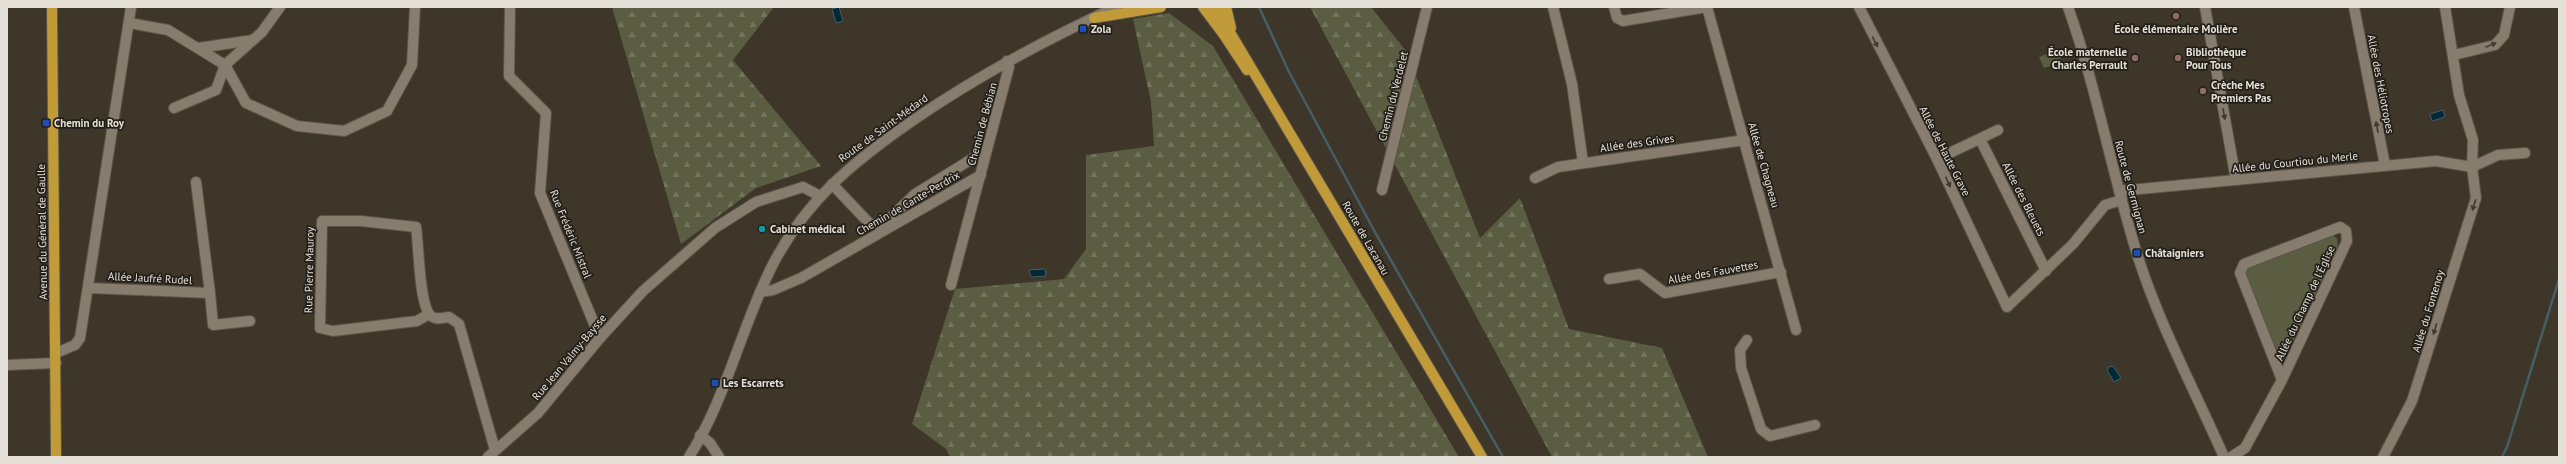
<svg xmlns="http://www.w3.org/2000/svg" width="2566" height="464" viewBox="0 0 2566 464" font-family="'PT Sans',sans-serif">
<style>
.green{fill:#5a5d42}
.forest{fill:url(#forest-firs)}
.water{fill:#002837;stroke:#455f67}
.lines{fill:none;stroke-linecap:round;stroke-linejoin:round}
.stream{stroke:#455f67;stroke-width:2.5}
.minor-casing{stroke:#5b5448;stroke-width:12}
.major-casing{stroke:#5b5448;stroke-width:12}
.minor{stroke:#877d6e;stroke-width:10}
.major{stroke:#c19a3a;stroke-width:10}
.oneway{fill:#403a32}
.education-dot{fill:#8d6e63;stroke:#221e18;stroke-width:1.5}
.transit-dot{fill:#1a4fb4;stroke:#221e18;stroke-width:1.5}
.culture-dot{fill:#0f9aa8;stroke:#221e18;stroke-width:1.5}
.labels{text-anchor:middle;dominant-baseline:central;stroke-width:3.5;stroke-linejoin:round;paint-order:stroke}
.poi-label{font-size:11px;font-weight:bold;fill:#e5e0d7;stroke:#221e18;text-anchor:start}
.street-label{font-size:11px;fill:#e5e0d7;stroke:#221e18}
</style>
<defs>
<pattern id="forest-firs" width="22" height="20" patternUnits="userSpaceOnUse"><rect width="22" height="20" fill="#5a5d42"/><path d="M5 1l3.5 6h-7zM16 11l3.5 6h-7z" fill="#72745d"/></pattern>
</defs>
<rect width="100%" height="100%" fill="#3e3629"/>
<g class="green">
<polygon points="2058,50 2062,62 2044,68 2039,57"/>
<polygon points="2332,235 2337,238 2338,247 2289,350 2284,354 2277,352 2245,277 2246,270 2250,265"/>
</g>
<g class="forest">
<polygon points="612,7 774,7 733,60 821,166 756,188 681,244"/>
<polygon points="1310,7 1371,7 1406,51 1480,238 1520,198 1569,329 1662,348 1708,457 1552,457"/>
<polygon points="1169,13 1213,46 1459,457 950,457 946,449 912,424 955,289 1064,279 1086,249 1086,155 1154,146 1151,102 1133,19"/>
</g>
<g class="water">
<polygon points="839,7 843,21 836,23 832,9"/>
<polygon points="2443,110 2445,117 2432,121 2430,114"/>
<polygon points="1045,269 1046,276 1031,277 1029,270"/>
<polygon points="2113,366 2121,378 2114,382 2107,370 2109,367"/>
</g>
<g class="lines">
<g class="stream">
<polyline points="1259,7 1289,72 1376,234 1503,457"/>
<polyline points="2502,457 2507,447 2559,279"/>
</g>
<defs>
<g id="minor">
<polyline points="510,7 509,76 546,113 540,193 600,338"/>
<polyline points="1553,7 1572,84 1583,163"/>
<polyline points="1614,7 1617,18 1623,21 1707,7"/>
<polyline points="1707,7 1796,330"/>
<polyline points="1859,7 1937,159 2007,307 2073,244 2105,205 2122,200"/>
<path d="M2068 7C2097 89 2112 175 2138 257 2160 326 2195 391 2224 457"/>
<polyline points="2205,7 2236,180"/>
<polyline points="2354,7 2385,165"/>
<polyline points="129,23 168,30 225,65 262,32 280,7"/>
<polyline points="198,48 253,40"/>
<polyline points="2454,55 2495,45 2504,35 2510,7"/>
<polyline points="174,108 216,90 225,65 246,103 297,126 344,131 387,111 412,65 415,7"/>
<polyline points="1980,139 2046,271"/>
<polyline points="1937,159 1998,130"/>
<polyline points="2472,167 2498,155 2525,153"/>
<polyline points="1535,178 1558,167 1745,140"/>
<polyline points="832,184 870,224 879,224 887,221 915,194 975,157"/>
<polyline points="1382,190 1427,7"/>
<polyline points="2119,191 2436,161 2472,167"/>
<polyline points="1609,279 1640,274 1665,293 1781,272"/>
<polyline points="951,285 1009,67 1007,61"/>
<polyline points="89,288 210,293 196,182"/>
<polyline points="760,292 773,290 801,278 981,175"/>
<polyline points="210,293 213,325 250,321"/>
<path d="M429 314 417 321 333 331 320 328 322 221H361L416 227C419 246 419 306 431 316 436 320 442 318 449 317L459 324 495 450"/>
<polyline points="1747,340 1740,350 1741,368 1761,429 1770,436 1815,425"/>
<polyline points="56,353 75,345 80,338 131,7"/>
<polyline points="7,365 56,363"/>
<polyline points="700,435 710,443 719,457"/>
<polyline points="488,457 538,413 600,338 643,291 715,228 756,202 803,187 820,196"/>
<path d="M689 457C726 399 741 328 772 266 806 200 853 162 912 121 977 76 1045 40 1116 7"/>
<polyline points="2231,457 2245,448 2282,380 2347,241 2346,231 2340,227 2244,264 2240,273 2282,380"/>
<polyline points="2383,457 2412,401 2476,198 2472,167 2473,140 2459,95 2445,7"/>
</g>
<g id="major">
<polyline points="52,7 56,457"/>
<polyline points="1203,7 1224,35 1247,70"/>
<polyline points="1215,7 1482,457"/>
<polyline points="1226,7 1231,28"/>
<polyline points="1094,18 1161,7"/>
</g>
</defs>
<use href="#minor" class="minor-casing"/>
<use href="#major" class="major-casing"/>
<use href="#minor" class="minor"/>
<use href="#major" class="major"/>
</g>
<defs><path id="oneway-solid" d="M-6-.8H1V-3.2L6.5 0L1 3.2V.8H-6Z"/></defs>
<g class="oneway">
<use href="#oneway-solid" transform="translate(1875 42) rotate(63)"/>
<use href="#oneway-solid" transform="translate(2491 45) rotate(-22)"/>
<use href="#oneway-solid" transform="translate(2224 114) rotate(80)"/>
<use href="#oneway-solid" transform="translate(2377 127) rotate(-101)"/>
<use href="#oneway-solid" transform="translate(1948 182) rotate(65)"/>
<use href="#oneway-solid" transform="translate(2474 205) rotate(107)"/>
<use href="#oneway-solid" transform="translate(2435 329) rotate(107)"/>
</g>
<g class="education-dot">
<circle cx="2176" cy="16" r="4"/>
<circle cx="2135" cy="58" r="4"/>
<circle cx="2178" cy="58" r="4"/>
<circle cx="2203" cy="91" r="4"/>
</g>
<g class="transit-dot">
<rect x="1079" y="25" width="8" height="8" rx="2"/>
<rect x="42" y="119" width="8" height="8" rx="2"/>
<rect x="2133" y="249" width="8" height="8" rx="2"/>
<rect x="711" y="379" width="8" height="8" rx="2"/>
</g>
<circle class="culture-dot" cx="762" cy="229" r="4"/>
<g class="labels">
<g class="poi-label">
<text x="1091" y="29">Zola</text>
<text x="2176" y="29" text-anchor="middle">École élémentaire Molière</text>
<text x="2127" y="52" text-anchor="end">École maternelle<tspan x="2127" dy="13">Charles Perrault</tspan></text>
<text x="2186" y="52">Bibliothèque<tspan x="2186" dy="13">Pour Tous</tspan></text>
<text x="2211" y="85">Crèche Mes<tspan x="2211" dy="13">Premiers Pas</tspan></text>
<text x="54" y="123">Chemin du Roy</text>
<text x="770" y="229">Cabinet médical</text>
<text x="2145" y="253">Châtaigniers</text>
<text x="723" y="383">Les Escarrets</text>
</g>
<g class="street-label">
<text transform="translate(2381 84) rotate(79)">Allée des Héliotropes</text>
<text transform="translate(1393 96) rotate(-76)">Chemin du Verdelet</text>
<text transform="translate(982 124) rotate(-75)">Chemin de Bébian</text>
<text transform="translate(883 128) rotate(-36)">Route de Saint-Médard</text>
<text transform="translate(1637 143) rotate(-8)">Allée des Grives</text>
<text transform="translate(1945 151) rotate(63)">Allée de Haute Grave</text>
<text transform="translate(2295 162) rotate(-6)">Allée du Courtiou du Merle</text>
<text transform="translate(1764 165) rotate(74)">Allée de Chagneau</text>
<text transform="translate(2131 187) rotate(75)">Route de Germignan</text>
<text transform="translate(2024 199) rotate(63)">Allée des Bleuets</text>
<text transform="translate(908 203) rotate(-30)">Chemin de Cante-Perdrix</text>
<text transform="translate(42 232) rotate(-91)">Avenue du Général de Gaulle</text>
<text transform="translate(571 234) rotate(68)">Rue Frédéric Mistral</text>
<text transform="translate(1366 238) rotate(60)">Route de Lacanau</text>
<text transform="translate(309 270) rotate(-89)">Rue Pierre Mauroy</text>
<text transform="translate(1713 272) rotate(-10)">Allée des Fauvettes</text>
<text transform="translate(150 278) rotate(3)">Allée Jaufré Rudel</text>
<text transform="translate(2305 303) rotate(-65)">Allée du Champ de l'Église</text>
<text transform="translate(2428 311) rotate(-73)">Allée du Fontenoy</text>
<text transform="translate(569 357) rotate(-50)">Rue Jean Valmy-Baysse</text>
</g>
</g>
<rect width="2566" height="464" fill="none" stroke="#e5e0d7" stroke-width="16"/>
</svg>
